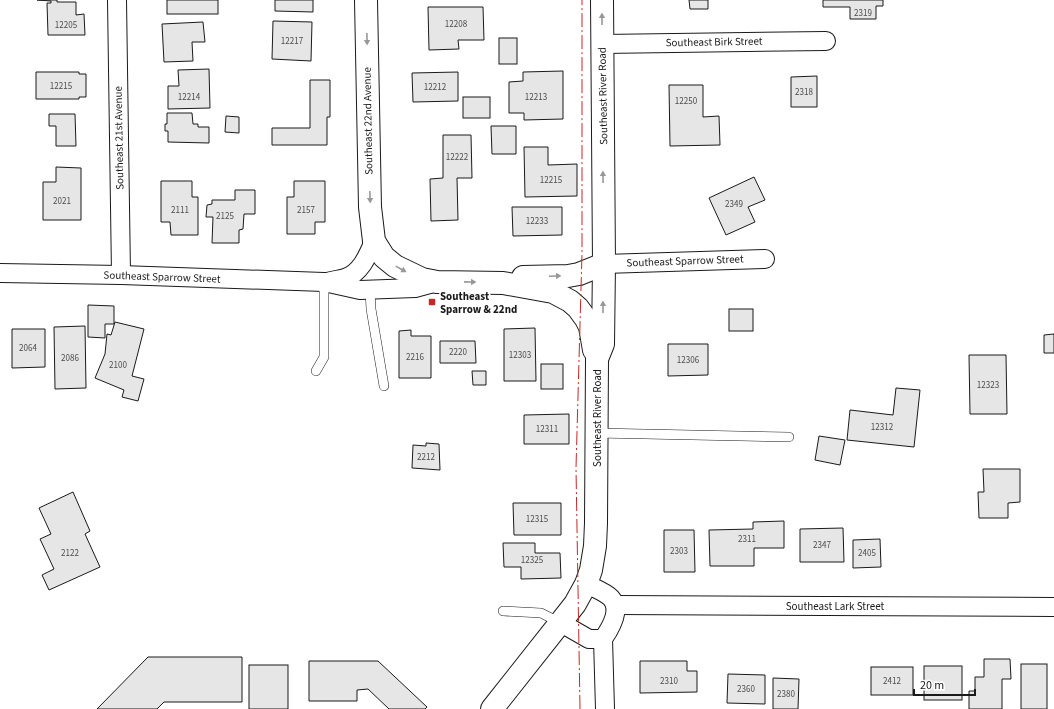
<svg xmlns="http://www.w3.org/2000/svg" width="1054" height="709" viewBox="0 0 1054 709" font-family="'Source Sans 3',sans-serif">
<style>
.building{fill:#e6e6e6;stroke:#1a1a1a}
.lines{fill:none;stroke-linecap:round;stroke-linejoin:round}
.lane-casing{stroke:#1a1a1a;stroke-width:10}
.street-casing{stroke:#1a1a1a;stroke-width:20}
.secondary-casing{stroke:#1a1a1a;stroke-width:24}
.lane{stroke:#fff;stroke-width:9}
.street{stroke:#fff;stroke-width:18}
.secondary{stroke:#fff;stroke-width:22}
.power{stroke:#c62828;stroke-width:1;stroke-dasharray:14 3 2 3;stroke-linecap:butt}
.oneway{fill:#989898}
.poi-dot{fill:#c62828;stroke:#fff;stroke-width:1.5}
.labels{text-anchor:middle;dominant-baseline:central;stroke-width:3;stroke-linejoin:round;paint-order:stroke}
.number-label{font-size:9px;fill:#4d4d4d}
.street-label{font-size:11px;fill:#1a1a1a;stroke:#fff}
.poi-label{font-size:11px;font-weight:bold;fill:#1a1a1a;stroke:#fff;text-anchor:start}
</style>
<rect width="100%" height="100%" fill="#fff"/>
<g class="building">
<polygon points="37,0 57,0 57,2 76,2 76,15 84,14 85,35 48,35 47,3 51,3 51,1"/>
<rect x="167" y="0" width="51" height="14"/>
<polygon points="275,0 313,0 313,12 275,11"/>
<polygon points="689,0 708,0 708,9 690,9"/>
<polygon points="823,0 883,0 883,6 876,6 876,19 850,19 850,7 823,7"/>
<polygon points="428,7 483,7 484,40 458,40 459,49 429,50"/>
<polygon points="273,21 312,22 311,61 272,59"/>
<polygon points="203,22 205,42 192,42 193,61 164,62 162,24"/>
<rect x="499" y="38" width="18" height="26"/>
<polygon points="209,69 210,108 168,109 168,86 179,86 178,70"/>
<polygon points="563,71 563,119 524,120 524,113 509,113 509,82 523,81 523,72"/>
<polygon points="36,72 79,72 79,74 86,74 86,97 79,97 79,99 36,99"/>
<polygon points="458,72 458,101 413,102 412,73"/>
<polygon points="817,76 817,107 791,107 791,77"/>
<polygon points="310,80 330,80 330,117 327,117 327,145 272,145 272,128 310,128"/>
<polygon points="669,85 703,85 703,117 719,116 720,145 670,146"/>
<rect x="463" y="97" width="27" height="21"/>
<polygon points="167,113 192,113 193,124 198,124 198,127 209,127 209,143 168,142 168,131 165,131 165,124 167,124"/>
<polygon points="49,114 75,114 76,146 56,146 56,126 49,126"/>
<polygon points="226,116 239,117 239,133 225,132"/>
<polygon points="491,126 516,126 516,154 492,154"/>
<polygon points="443,135 471,135 472,178 457,178 458,220 431,221 430,179 443,178"/>
<polygon points="524,147 548,147 548,165 577,164 577,196 525,197"/>
<polygon points="56,167 81,168 81,220 43,220 43,182 56,182"/>
<polygon points="754,177 765,200 748,207 755,222 726,235 709,198"/>
<polygon points="161,181 192,181 192,197 198,197 198,235 171,235 170,222 161,222"/>
<polygon points="294,181 325,181 325,222 315,222 315,234 287,234 287,197 294,197"/>
<polygon points="235,190 255,190 255,214 244,214 243,229 239,230 239,243 212,243 213,217 206,217 207,205 212,204 212,200 235,200"/>
<polygon points="512,207 562,207 562,235 513,236"/>
<polygon points="88,305 114,306 114,324 105,324 105,338 88,337"/>
<rect x="729" y="309" width="24" height="22"/>
<polygon points="115,322 144,329 132,376 144,379 138,401 122,397 124,390 95,378 105,354 107,334 111,335"/>
<polygon points="85,326 86,388 55,389 54,327"/>
<polygon points="535,328 536,381 504,381 504,329"/>
<polygon points="12,329 45,329 45,367 12,368"/>
<polygon points="411,330 411,336 431,336 431,378 399,378 399,331"/>
<polygon points="1054,334 1054,353 1044,353 1044,335"/>
<polygon points="440,341 475,341 476,363 440,363"/>
<polygon points="668,344 708,344 708,375 668,376"/>
<polygon points="969,355 1006,355 1007,414 970,414"/>
<rect x="541" y="364" width="22" height="25"/>
<polygon points="472,371 486,371 486,385 473,385"/>
<polygon points="896,388 920,390 914,447 847,440 850,410 893,415"/>
<polygon points="569,414 569,444 524,444 524,415"/>
<polygon points="819,436 845,440 840,465 815,460"/>
<polygon points="426,443 439,444 440,470 412,468 413,445 426,446"/>
<polygon points="983,469 1020,469 1020,502 1008,503 1008,518 979,518 978,492 984,492"/>
<polygon points="73,492 90,531 85,534 100,567 49,590 42,575 54,569 40,539 51,534 39,508"/>
<polygon points="513,503 561,503 561,535 514,535"/>
<polygon points="784,521 784,548 754,548 754,566 710,566 709,530 753,529 753,522"/>
<polygon points="843,528 844,562 800,562 800,529"/>
<polygon points="664,530 694,530 695,572 664,572"/>
<polygon points="880,539 881,567 853,568 853,540"/>
<polygon points="503,543 535,543 535,553 560,553 561,578 521,579 521,567 504,567"/>
<polygon points="148,657 242,657 242,702 164,702 157,709 97,709"/>
<polygon points="984,659 1010,659 1011,679 1002,679 1002,709 969,709 969,691 975,691 975,677 984,677"/>
<polygon points="309,661 378,661 427,707 425,709 389,709 368,689 357,690 357,701 309,701"/>
<polygon points="640,661 687,661 687,671 697,671 697,692 640,693"/>
<rect x="1021" y="664" width="26" height="45"/>
<rect x="249" y="665" width="39" height="44"/>
<rect x="924" y="666" width="38" height="34"/>
<rect x="871" y="667" width="42" height="28"/>
<polygon points="728,674 765,675 765,704 727,703"/>
<polygon points="773,678 799,679 798,709 773,709"/>
</g>
<g class="lines">
<defs>
<g id="lane">
<polyline points="370,290 371,309 384,386"/>
<polyline points="316,371 324,357 324,282"/>
<polyline points="597,433 789,437"/>
<polyline points="503,611 541,613 561,623"/>
</g>
<g id="street">
<polyline points="117,0 121,275"/>
<polyline points="602,44 826,41"/>
<polyline points="604,264 765,259"/>
<polyline points="0,273 121,275 324,282 360,290 415,288 437,282"/>
<path d="M327 282C333 280 339 280 345 278 361 273 368 255 374 241"/>
<polyline points="616,605 1054,607"/>
<path d="M561 623 589 639H603C610 629 622 610 611 598 605 592 594 588 586 584"/>
<polyline points="603,639 605,709"/>
</g>
<g id="secondary">
<polyline points="366,0 370,207 374,241 384,257 395,266 422,279 437,282 503,283 553,292 570,301 578,308 586,319 590,327 594,350"/>
<polyline points="523,277 568,276 579,274 604,264"/>
<polyline points="492,709 575,604 586,584 591,570 595,546 596,523 597,359 603,344 604,264 602,0"/>
</g>
</defs>
<use href="#lane" class="lane-casing"/>
<use href="#street" class="street-casing"/>
<use href="#secondary" class="secondary-casing"/>
<use href="#lane" class="lane"/>
<use href="#street" class="street"/>
<use href="#secondary" class="secondary"/>
<polyline class="power" points="580,709 576,468 582,253 582,0"/>
</g>
<defs><path id="oneway-solid" d="M-6-.8H1V-3.2L6.5 0L1 3.2V.8H-6Z"/></defs>
<g class="oneway">
<use href="#oneway-solid" transform="translate(602 19) rotate(-90)"/>
<use href="#oneway-solid" transform="translate(367 39) rotate(89)"/>
<use href="#oneway-solid" transform="translate(603 177) rotate(-91)"/>
<use href="#oneway-solid" transform="translate(370 197) rotate(88)"/>
<use href="#oneway-solid" transform="translate(401 269) rotate(29)"/>
<use href="#oneway-solid" transform="translate(555 276) rotate(-2)"/>
<use href="#oneway-solid" transform="translate(470 282) rotate(1)"/>
<use href="#oneway-solid" transform="translate(603 307) rotate(-90)"/>
</g>
<rect class="poi-dot" x="428" y="298" width="8" height="8" rx="2"/>
<g class="labels">
<g class="number-label">
<text x="863" y="13">2319</text>
<text x="456" y="24">12208</text>
<text x="66" y="25">12205</text>
<text x="292" y="41">12217</text>
<text x="61" y="86">12215</text>
<text x="435" y="87">12212</text>
<text x="804" y="92">2318</text>
<text x="189" y="97">12214</text>
<text x="536" y="97">12213</text>
<text x="686" y="101">12250</text>
<text x="457" y="157">12222</text>
<text x="551" y="180">12215</text>
<text x="62" y="201">2021</text>
<text x="734" y="204">2349</text>
<text x="180" y="210">2111</text>
<text x="306" y="210">2157</text>
<text x="225" y="216">2125</text>
<text x="537" y="221">12233</text>
<text x="28" y="348">2064</text>
<text x="458" y="352">2220</text>
<text x="520" y="355">12303</text>
<text x="415" y="357">2216</text>
<text x="70" y="358">2086</text>
<text x="688" y="360">12306</text>
<text x="118" y="365">2100</text>
<text x="988" y="385">12323</text>
<text x="882" y="427">12312</text>
<text x="547" y="429">12311</text>
<text x="426" y="457">2212</text>
<text x="537" y="519">12315</text>
<text x="747" y="539">2311</text>
<text x="822" y="545">2347</text>
<text x="679" y="551">2303</text>
<text x="70" y="553">2122</text>
<text x="867" y="553">2405</text>
<text x="532" y="560">12325</text>
<text x="669" y="681">2310</text>
<text x="892" y="681">2412</text>
<text x="746" y="689">2360</text>
<text x="786" y="694">2380</text>
</g>
<g class="street-label">
<text transform="translate(714 42) rotate(-1)">Southeast Birk Street</text>
<text transform="translate(603 96) rotate(-91)">Southeast River Road</text>
<text transform="translate(368 121) rotate(-91)">Southeast 22nd Avenue</text>
<text transform="translate(119 138) rotate(-91)">Southeast 21st Avenue</text>
<text transform="translate(685 261) rotate(-2)">Southeast Sparrow Street</text>
<text transform="translate(162 277) rotate(2)">Southeast Sparrow Street</text>
<text transform="translate(597 418) rotate(-90)">Southeast River Road</text>
<text x="835" y="606">Southeast Lark Street</text>
</g>
<g class="poi-label">
<text x="440" y="296">Southeast<tspan x="440" dy="13">Sparrow &amp; 22nd</tspan></text>
</g>
</g>
<path d="M914 689v6h61v-6" fill="none" stroke="#1a1a1a" stroke-width="2"/>
<text x="920" y="689" font-size="12" fill="#1a1a1a" stroke="#ffffff" stroke-width="3" paint-order="stroke">20 m</text>
</svg>
